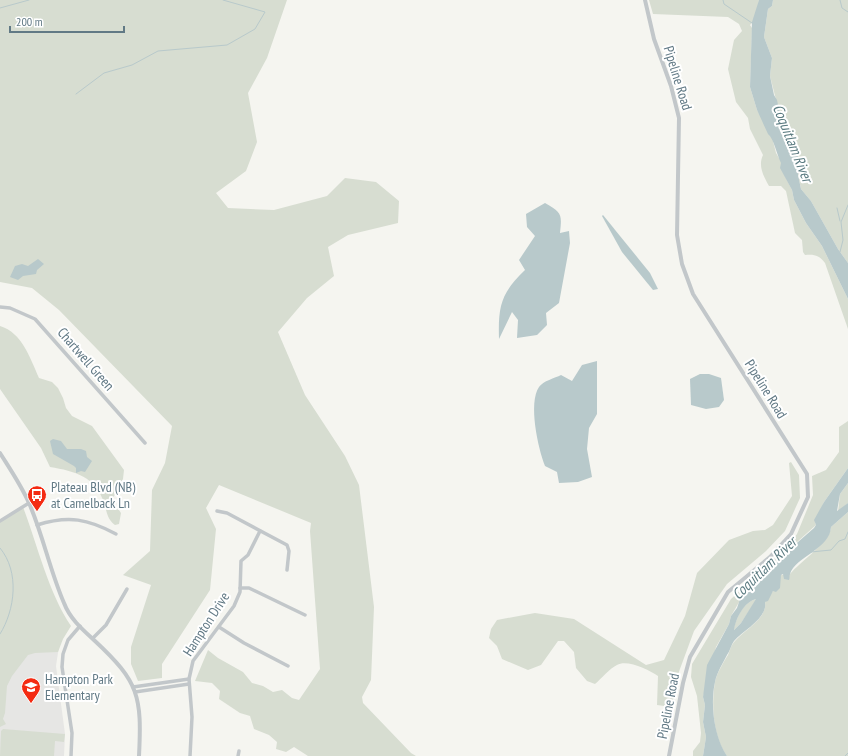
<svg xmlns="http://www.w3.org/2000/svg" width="848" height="756" viewBox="0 0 848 756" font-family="'PT Sans Narrow',sans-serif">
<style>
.built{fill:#e6e6e4}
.green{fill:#d7ddd1}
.water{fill:#b8c9cb;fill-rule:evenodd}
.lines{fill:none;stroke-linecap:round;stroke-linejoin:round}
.stream{stroke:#b8c9cb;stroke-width:1}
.minor{stroke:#c2c7ca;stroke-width:3.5}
.tertiary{stroke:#c2c7ca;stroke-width:4}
.labels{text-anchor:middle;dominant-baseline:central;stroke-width:4;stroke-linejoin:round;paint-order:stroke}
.street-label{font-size:14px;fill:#617985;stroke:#fff}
.poi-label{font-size:14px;fill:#617985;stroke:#fff;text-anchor:start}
.water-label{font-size:15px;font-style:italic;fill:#5c7c82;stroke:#fff}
</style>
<rect width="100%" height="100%" fill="#f5f5f0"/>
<polygon class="built" points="59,646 56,666 65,734 64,756 0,756 0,674 24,651"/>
<g class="green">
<polygon points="0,0 287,0 267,58 248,93 257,142 246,171 216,193 228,208 274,210 327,196 345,178 376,182 399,201 398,223 348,235 328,247 334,276 307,298 278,332 305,395 345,456 359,485 374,607 371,680 362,697 363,703 411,753 416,756 308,756 294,747 286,752 276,749 277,742 269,735 254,729 250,716 240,713 219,699 220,691 212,683 195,681 208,650 218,658 243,672 252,683 263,686 273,692 282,690 292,698 299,700 320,669 310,531 311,523 219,485 206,508 216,529 210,590 162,664 162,678 138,681 131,664 131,647 151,585 123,575 150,551 152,490 165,463 172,426 59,310 32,288 0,282"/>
<path d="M649 0H759L757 17 750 25 752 28 750 87 757 110 772 137 776 153 782 163 781 168 792 190 794 200 806 223 822 246 848 299V329L825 263C819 255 814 254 805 255L803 252 802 240 795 233 786 191 781 186H769C763 175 758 166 763 155L750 129 748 118 736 102 728 69 734 40 742 31 739 24 728 17 653 14Z"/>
<polygon points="773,0 848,0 848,263 838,249 811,201 801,189 798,175 799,162 794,144 782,123 770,76 772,58 764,37 768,9 772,6"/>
<path d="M0 326C22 332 31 360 39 378L52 382 58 388 63 398 66 408 72 416 92 426 124 470 123 479 112 500 121 513 119 524 115 525C107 519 107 512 104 503 96 477 75 471 50 467L41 448 0 389Z"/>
<polygon points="848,421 848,468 824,502 815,522 816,525 777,560 742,597 731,616 729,624 716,647 703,697 705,705 703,722 706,737 703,756 693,756 693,751 700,742 701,733 697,696 691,677 692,664 731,599 788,546 797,534 813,495 812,476 826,470 839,452 839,427"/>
<path d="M791 462 799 475 800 498 785 531 766 551 727 584 694 631 677 677 672 707 657 705 658 676C649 670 627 659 617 665 609 669 602 678 595 684L587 681 576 668 574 652 564 641H558L541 665 528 670 502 659 497 646 489 638 491 629 497 620 535 613 574 619 646 665 664 660 685 616 697 573 729 540 753 531 765 530 773 525 792 496 789 463Z"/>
<polygon points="848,483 848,503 838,512 840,494"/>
<path d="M23 507C37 544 49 594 71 626L63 639 58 652 35 653 28 655 12 676 7 686 5 713 3 719 6 724 0 727V522Z"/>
<path d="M848 512V756H727C713 737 711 704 715 682 717 673 723 663 728 655 730 650 731 645 735 641 744 630 768 618 765 602L773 591 781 575 790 574C800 562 831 541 831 527Z"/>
<path d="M757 599 741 623 733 631C736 619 743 601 757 599Z"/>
<polygon points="3,729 65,734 64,742 55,741 54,756 0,756 1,731"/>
</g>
<g class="water">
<path d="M759 0H773L772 6 768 9 764 37 772 58 770 76 774 95 777 100 782 123 797 151 799 162 798 175 801 189 811 201 838 249 848 263V299L822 246 806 223 794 200 792 190 780 168 781 163C777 155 774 139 768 134L757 110 750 87 752 22Z"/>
<path d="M545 203C562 213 562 214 560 233L569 231 570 243 559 303 546 313 547 325 537 335 517 338 518 320 512 312 499 339C498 306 501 293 525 270L519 260 535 236 527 227 526 214Z"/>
<polygon points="603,215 650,273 658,289 653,290 622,252 602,216"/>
<polygon points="38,259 44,264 37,270 36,274 23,276 18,280 10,277 15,266 22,264 28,266"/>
<path d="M597 361V414L589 428 587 449 592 477 578 482 559 483 557 472 545 466C538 448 528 403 539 387 543 381 555 378 561 375L572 381 582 365Z"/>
<polygon points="700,374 709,374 721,378 724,400 719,407 706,409 691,405 690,379"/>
<polygon points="53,439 61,441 67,449 81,449 86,451 87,457 92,461 85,472 81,471 76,473 76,468 74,466 53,454 50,441"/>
<path d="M848 468V483L840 494 837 511 848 503V512L831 527C830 549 795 557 790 574 789 576 790 578 789 580L784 579 783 574 781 575 780 588 776 592 773 591 768 601 765 602C768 618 744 630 734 641 731 645 730 651 727 655 723 663 717 672 715 682 710 704 714 737 727 756H703L706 737 703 722 705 705 703 697 707 665 729 624 731 616 737 608 740 599 750 588 760 580 790 549 814 528 816 525 814 520 824 502ZM756 599 741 623 734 630C736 618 744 602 756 599Z"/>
</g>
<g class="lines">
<g class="stream">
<polyline points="723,0 724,4 752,23"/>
<polyline points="840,0 842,8 848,12"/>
<polyline points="0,8 29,0"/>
<polyline points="76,94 104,73 132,65 158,51 227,45 255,29 265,12 223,0"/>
<polyline points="837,208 840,221"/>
<polyline points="840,252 843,240 841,222 848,205"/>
<path d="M0 548C20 572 15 610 0 634"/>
<polyline points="811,552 831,550 839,541 845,539 848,532"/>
<polyline points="845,756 848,753"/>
</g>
<g class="minor">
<polyline points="0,307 10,308 35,319 145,443"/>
<polyline points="217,511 227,513 287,545 289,551 287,570"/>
<polyline points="0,521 29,503"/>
<path d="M37 525C69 515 88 519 116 534"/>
<polyline points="240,588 249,588 305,615"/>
<polyline points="219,627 244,643 288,666"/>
<polyline points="93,638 106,625 127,589"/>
<polyline points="133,687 189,679"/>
<polyline points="135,692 189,684"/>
<polyline points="71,756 72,733 62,667 63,654 68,640 80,626"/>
<polyline points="190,756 192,717 189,679 193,661 234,606 240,592 241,561 248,555 260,531"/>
<polyline points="238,756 239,751"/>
</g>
<g class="tertiary">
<polyline points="645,0 654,39 671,86 679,118 677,235 682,264 693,294 807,474 808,497 791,534 770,557 728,592 690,657 683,683 669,756"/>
<path d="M0 453C10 469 21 485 29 503 43 535 50 571 64 603 70 619 83 630 95 641 139 682 142 696 139 756"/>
</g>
</g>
<defs>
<symbol id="bus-pin" viewBox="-11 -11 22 30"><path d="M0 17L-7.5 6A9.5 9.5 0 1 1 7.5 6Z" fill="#f42b12" stroke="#fff"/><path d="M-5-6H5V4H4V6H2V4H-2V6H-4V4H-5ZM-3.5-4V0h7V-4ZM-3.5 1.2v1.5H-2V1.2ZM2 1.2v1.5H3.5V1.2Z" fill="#fff"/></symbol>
<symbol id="school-pin" viewBox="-11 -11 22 30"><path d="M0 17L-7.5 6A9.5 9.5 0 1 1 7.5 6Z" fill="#f42b12" stroke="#fff"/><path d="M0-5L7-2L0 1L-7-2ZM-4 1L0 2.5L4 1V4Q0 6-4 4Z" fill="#fff"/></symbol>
</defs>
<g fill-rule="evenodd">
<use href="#bus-pin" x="26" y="484" width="22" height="30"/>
<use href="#school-pin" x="20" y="676" width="22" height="30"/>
</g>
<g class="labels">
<g class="street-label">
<text transform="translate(678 78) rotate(73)">Pipeline Road</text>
<text transform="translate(86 359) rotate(49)">Chartwell Green</text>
<text transform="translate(766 389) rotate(58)">Pipeline Road</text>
<text transform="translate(206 624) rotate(-57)">Hampton Drive</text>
<text transform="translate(668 706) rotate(-79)">Pipeline Road</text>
</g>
<g class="poi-label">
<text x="51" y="487">Plateau Blvd (NB)<tspan x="51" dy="16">at Camelback Ln</tspan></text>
<text x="45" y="679">Hampton Park<tspan x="45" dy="16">Elementary</tspan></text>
</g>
<g class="water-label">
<text transform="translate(793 143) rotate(68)">Coquitlam River</text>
<text transform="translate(764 568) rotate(-44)">Coquitlam River</text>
</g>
</g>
<path d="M10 26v6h114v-6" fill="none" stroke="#617985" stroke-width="2"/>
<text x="16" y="26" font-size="12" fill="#617985" stroke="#ffffff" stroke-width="3" paint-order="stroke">200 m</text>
</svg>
